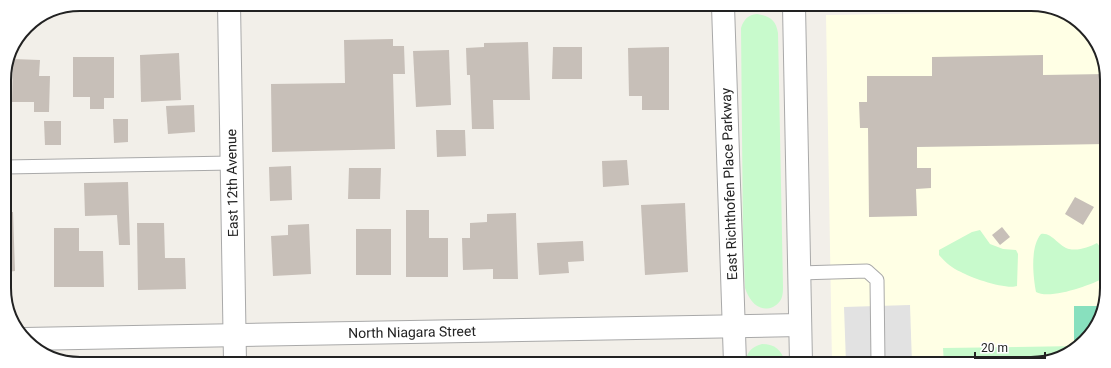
<svg xmlns="http://www.w3.org/2000/svg" width="1111" height="368" viewBox="0 0 1111 368" font-family="Roboto,sans-serif">
<style>
.education{fill:#ffffe5}
.park{fill:#c8facc}
.pitch{fill:#88e0be}
.parking{fill:#e2e2e2}
.building{fill:#c7bfb8}
.lines{fill:none;stroke-linecap:round;stroke-linejoin:round}
.lane-casing{stroke:#a9a9a9;stroke-width:15}
.street-casing{stroke:#a9a9a9;stroke-width:24}
.lane{stroke:#fff;stroke-width:13}
.street{stroke:#fff;stroke-width:22}
.labels{text-anchor:middle;dominant-baseline:central;stroke-width:3;stroke-linejoin:round;paint-order:stroke}
.street-label{font-size:14px;fill:#222;stroke:#fff}
.rim{fill:none;stroke:#222;stroke-width:2}
</style>
<rect width="100%" height="100%" fill="#f2efe9"/>
<polygon class="education" points="1058,11 1088,30 1106,66 1104,308 1077,348 1036,364 832,363 826,15"/>
<g class="park">
<path d="M757 14C770 16 776 20 778 33L783 286C783 291 783 297 780 301 778 304 775 306 773 307 758 313 749 300 745 288L743 239 741 28C744 19 748 15 757 14Z"/>
<path d="M980 230 990 244 1003 249 1016 250 1018 254 1017 286C1007 290 971 278 961 272 952 268 945 262 939 255V250L972 232Z"/>
<path d="M1041 234C1052 232 1059 247 1069 249 1079 251 1089 247 1097 243L1105 253 1104 278C1091 285 1050 300 1036 292 1033 276 1030 247 1041 234Z"/>
<path d="M762 344C775 344 782 350 785 363H745C747 352 751 347 762 344Z"/>
<polygon points="1079,346 1077,348 1036,364 944,364 943,348"/>
</g>
<polygon class="pitch" points="1074,306 1104,306 1104,308 1082,341 1074,341"/>
<polygon class="parking" points="910,305 912,364 846,363 844,307"/>
<g class="building">
<polygon points="393,39 393,46 404,46 405,74 393,74 395,149 272,152 271,84 345,83 344,40"/>
<polygon points="528,42 530,100 493,100 494,129 472,129 470,75 467,75 466,48 484,47 484,43"/>
<polygon points="553,47 582,47 582,79 552,79"/>
<polygon points="669,47 669,110 642,110 642,96 629,96 628,48"/>
<polygon points="449,50 451,105 416,107 413,51"/>
<polygon points="179,53 181,100 141,102 140,55"/>
<polygon points="1043,55 1043,75 1106,74 1105,144 917,147 917,168 931,168 931,188 916,189 917,216 869,217 868,128 860,128 859,102 867,102 867,76 932,76 932,57"/>
<polygon points="73,57 114,57 114,98 104,98 104,109 90,109 90,97 73,97"/>
<polygon points="13,59 40,60 39,76 50,76 49,112 34,112 34,102 12,102"/>
<polygon points="194,105 195,132 168,134 166,106"/>
<polygon points="113,119 128,119 128,142 114,143"/>
<polygon points="44,121 61,121 61,145 45,145"/>
<polygon points="436,130 465,130 466,156 437,157"/>
<polygon points="627,160 629,185 603,187 602,161"/>
<polygon points="291,166 292,200 270,201 269,167"/>
<polygon points="349,168 381,168 380,199 348,199"/>
<polygon points="128,182 130,245 119,245 117,215 85,216 84,183"/>
<polygon points="1075,197 1094,207 1083,225 1065,214"/>
<polygon points="685,203 688,272 645,275 641,205"/>
<polygon points="406,210 429,210 429,238 448,238 448,277 406,277"/>
<polygon points="5,212 13,212 15,271 8,272 9,294 5,294"/>
<polygon points="516,213 518,279 493,279 493,269 463,270 462,238 470,238 470,223 487,222 487,214"/>
<polygon points="137,223 164,223 165,258 185,258 186,289 138,290"/>
<polygon points="309,224 311,274 273,276 271,236 288,235 288,225"/>
<polygon points="1002,227 1010,237 1000,245 992,235"/>
<polygon points="54,228 79,228 79,251 103,251 104,287 54,287"/>
<rect x="356" y="229" width="35" height="46"/>
<polygon points="583,241 584,261 568,262 569,273 539,275 537,243"/>
</g>
<g class="lines">
<defs>
<g id="lane">
<polyline points="5,167 232,163"/>
<polyline points="799,273 867,271 877,280 878,363"/>
</g>
<g id="street">
<polyline points="229,4 235,362"/>
<polyline points="723,6 735,363"/>
<polyline points="794,6 801,363"/>
<polyline points="24,339 800,325"/>
</g>
</defs>
<use href="#lane" class="lane-casing"/>
<use href="#street" class="street-casing"/>
<use href="#lane" class="lane"/>
<use href="#street" class="street"/>
</g>
<g class="labels">
<g class="street-label">
<text transform="translate(232 183) rotate(-91)">East 12th Avenue</text>
<text transform="translate(729 184) rotate(-92)">East Richthofen Place Parkway</text>
<text transform="translate(412 332) rotate(-1)">North Niagara Street</text>
</g>
</g>
<path d="M0 0H1111V368H0ZM80 11H1031A69 69 0 0 1 1100 80V288A69 69 0 0 1 1031 357H80A69 69 0 0 1 11 288V80A69 69 0 0 1 80 11Z" fill="#fff" fill-rule="evenodd"/>
<path class="rim" d="M80 11H1031A69 69 0 0 1 1100 80V288A69 69 0 0 1 1031 357H80A69 69 0 0 1 11 288V80A69 69 0 0 1 80 11Z"/>
<path d="M975 352v6h70v-6" fill="none" stroke="#222222" stroke-width="2"/>
<text x="981" y="352" font-size="12" fill="#222222" stroke="#ffffff" stroke-width="3" paint-order="stroke">20 m</text>
</svg>
